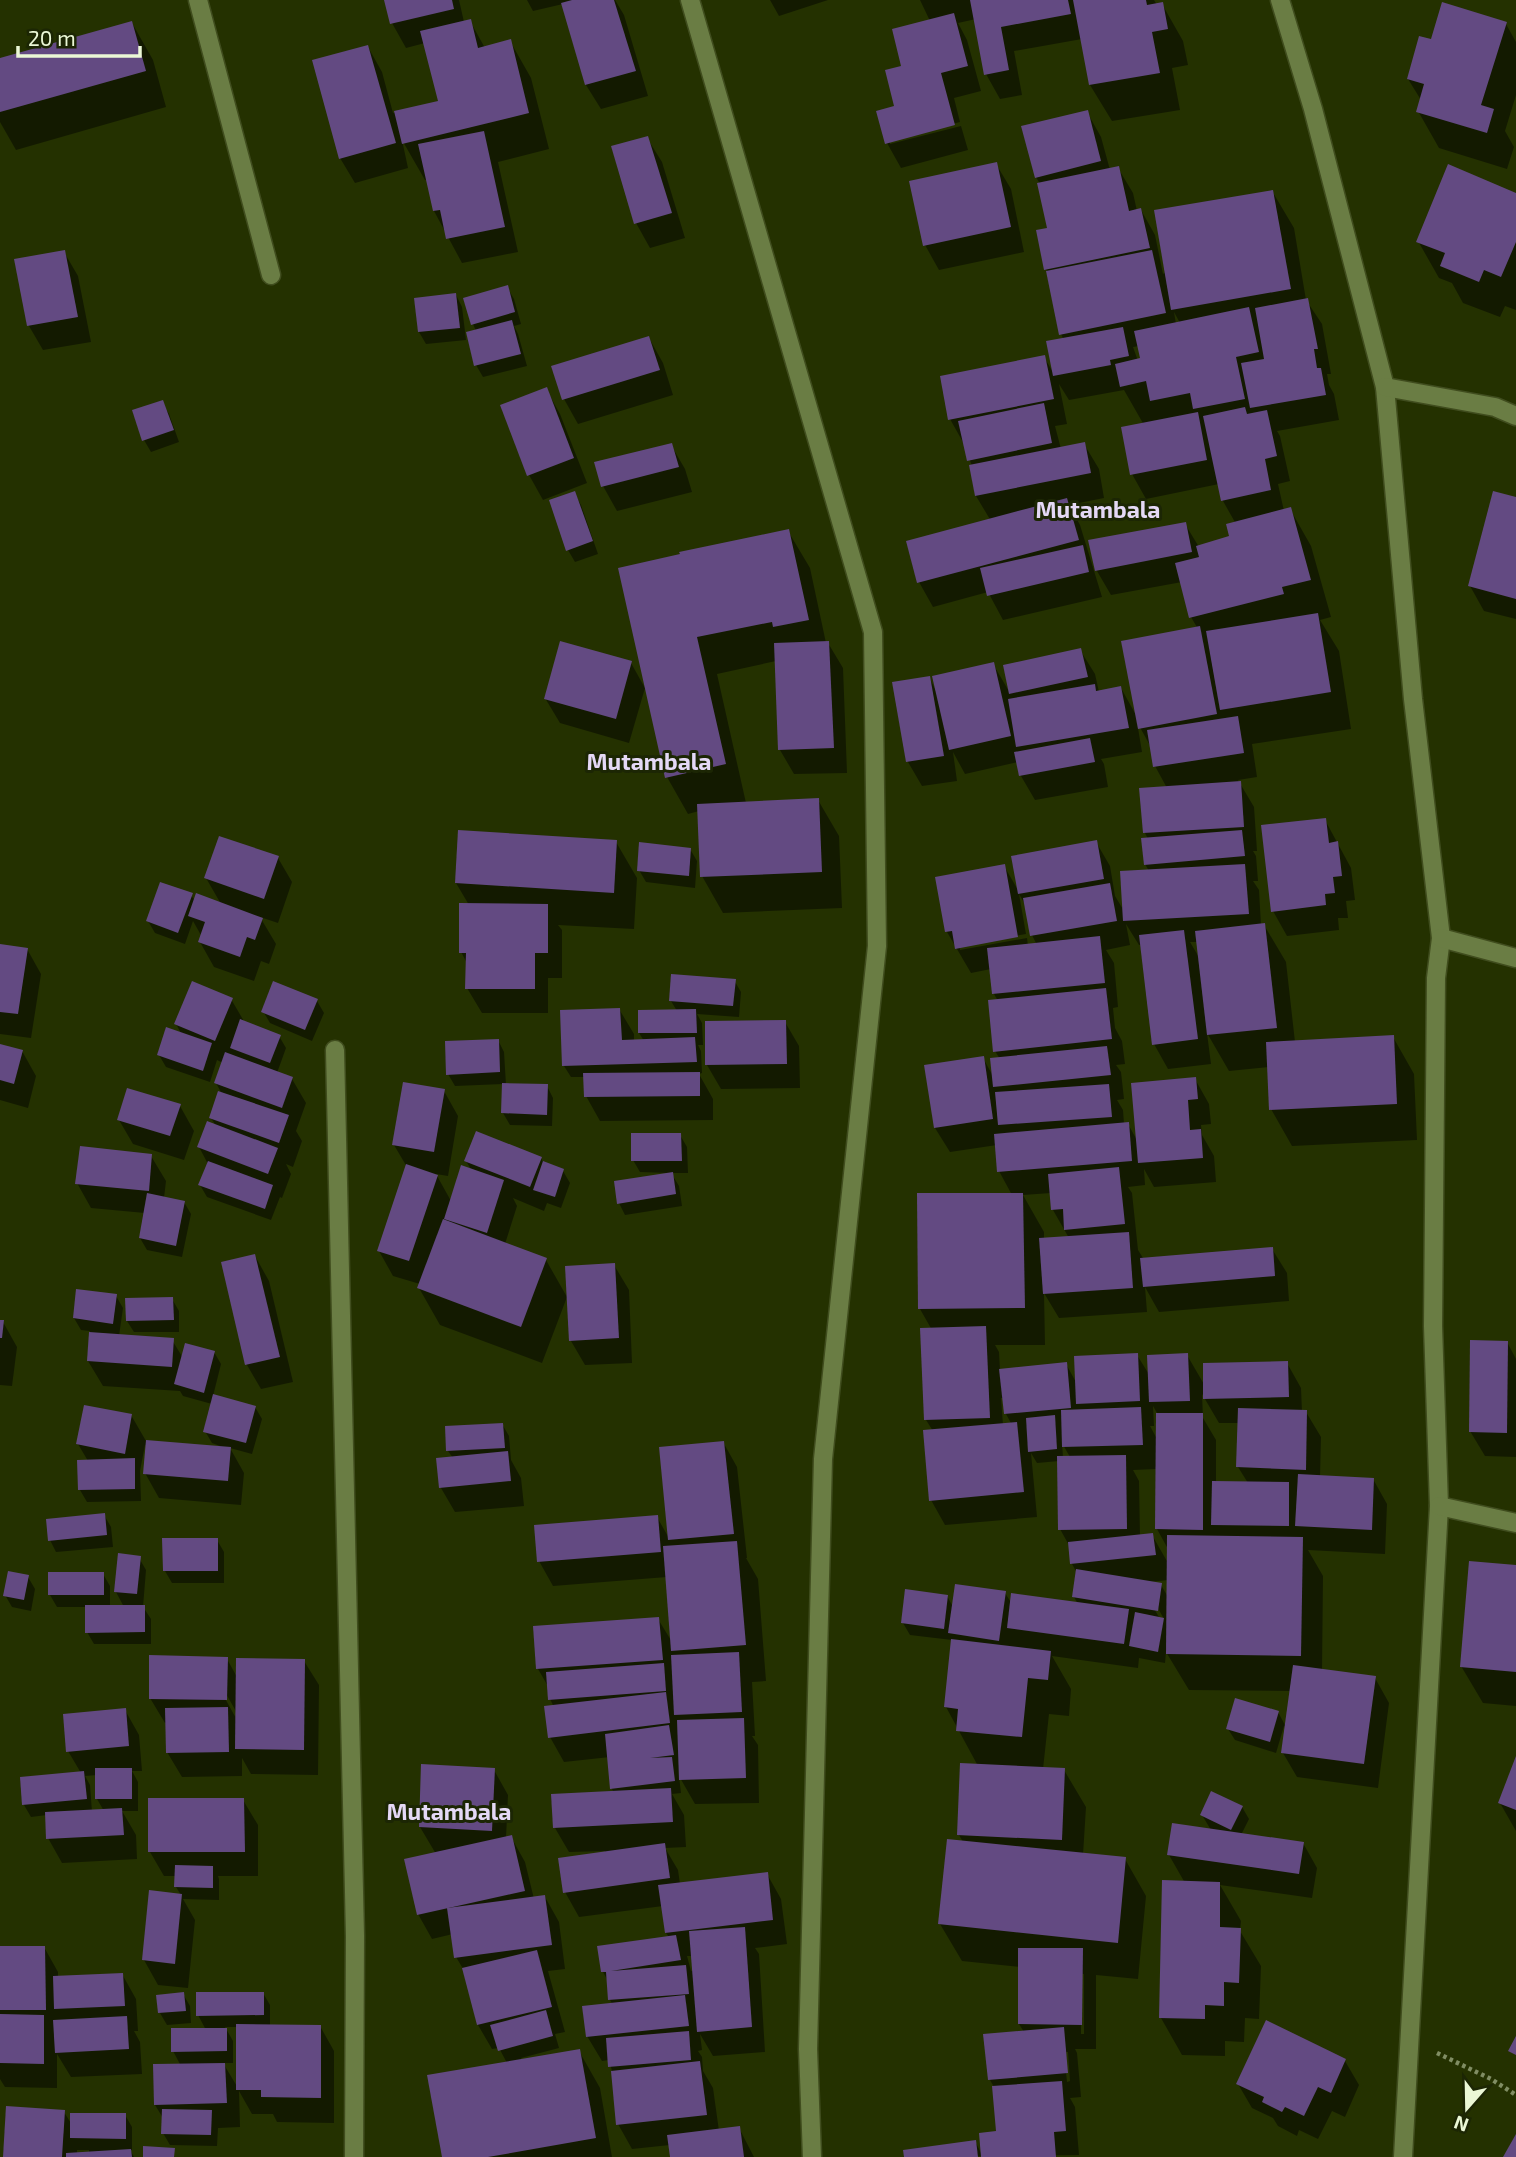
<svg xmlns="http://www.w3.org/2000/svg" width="1516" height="2157" viewBox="0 0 1516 2157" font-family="'Exo 2',sans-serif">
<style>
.shadow{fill:#0007;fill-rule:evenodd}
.building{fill:#634a82}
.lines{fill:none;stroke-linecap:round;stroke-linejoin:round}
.minor-casing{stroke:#404d1e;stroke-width:21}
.path{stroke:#808d63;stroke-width:4.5;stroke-dasharray:3.5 3.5;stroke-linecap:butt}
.minor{stroke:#6a7d44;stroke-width:18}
.labels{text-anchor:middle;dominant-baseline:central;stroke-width:6;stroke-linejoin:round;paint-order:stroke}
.quarter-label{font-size:23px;font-weight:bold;fill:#e5d9f6;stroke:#1c2604}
</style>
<rect width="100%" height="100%" fill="#243100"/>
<g class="shadow">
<polygon points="386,0 459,0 464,22 470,21 485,48 510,41 531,78 549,149 498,162 518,252 462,263 434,211 428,179 425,180 402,140 408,168 355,183 340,158 368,47 382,72 393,113 440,102 425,43 406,48 392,23"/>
<polygon points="527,0 615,0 624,15 648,96 601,109 586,85 563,4 533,11"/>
<polygon points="770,0 828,0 779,16"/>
<polygon points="920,0 1154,0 1157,5 1162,4 1183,41 1188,65 1172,68 1180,110 1112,121 1090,85 1082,39 1014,51 1022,95 1000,99 986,74 976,19 958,23 967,40 981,91 954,98 960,122 890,140 890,144 961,126 968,150 901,168 887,143 896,107 904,68 930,21"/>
<polygon points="132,23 153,60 166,107 16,150 0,122 0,60"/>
<polygon points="1506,24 1516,42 1516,95 1505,131 1514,147 1507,169 1439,148 1418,111 1421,100 1408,79 1432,41"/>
<path d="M1087 112 1101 137 1110 170 1118 168 1133 193 1137 211 1141 210 1155 235 1163 274 1272 191 1294 228 1306 300 1322 324 1331 374H1327L1329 385 1334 394 1339 420 1277 431 1280 436 1290 481 1278 484 1284 511 1290 509 1311 546 1331 617 1320 620 1339 651 1351 729 1252 744 1257 777 1238 780 1254 807 1257 851H1253L1256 856 1258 881H1253L1259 890 1261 925H1264L1286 962 1295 1042 1393 1037 1414 1074 1417 1140 1292 1146 1271 1109 1269 1067 1229 1071 1207 1033 1211 1064 1168 1069 1154 1044 1142 945H1139L1126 924 1130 945 1106 950 1114 963 1118 1007 1113 1008 1115 1028 1122 1041 1125 1064 1116 1065 1121 1072 1124 1099 1117 1100 1123 1110 1124 1124H1128L1138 1142 1195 1079 1209 1104 1211 1124 1201 1125 1202 1135 1214 1156 1216 1182 1154 1187 1144 1169 1145 1185 1128 1187 1132 1193 1138 1250 1143 1258 1272 1249 1287 1273 1289 1301 1159 1312 1145 1287 1147 1312 1059 1318 1044 1293 1045 1345H995L999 1352 1000 1370 1066 1364 1077 1384 1137 1355 1150 1376 1187 1355 1205 1386 1287 1363 1301 1388 1302 1412H1306L1321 1437 1320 1477 1373 1479 1387 1504 1385 1554 1308 1550 1323 1576 1322 1671 1375 1678 1389 1703 1378 1788 1297 1777 1283 1753 1286 1727 1284 1726 1276 1753 1235 1740 1228 1729 1278 1712 1286 1727 1291 1691 1189 1690 1166 1652 1165 1663 1139 1658 1138 1668 1052 1656 1071 1689 1069 1716 1049 1714 1043 1769 1064 1770 1086 1807 1083 1855 1125 1859 1146 1896 1138 1979 1096 1975V2049H1075L1077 2053 1081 2097 1070 2098 1075 2107 1079 2155 906 2157 975 2141 982 2155 998 2133 994 2087 990 2080 1024 2032 1019 2024 1020 1967 962 1961 940 1924 963 1842 959 1835 978 1766 946 1707 952 1640 910 1635 903 1623 947 1596 953 1607 1005 1593 1012 1604H1078L1074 1597 1077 1573 1072 1564 1070 1547 1060 1529 1059 1461 1037 1463 1031 1453 1037 1517 945 1525 931 1500 933 1431 926 1420 932 1330 920 1309 1012 1195 999 1171 997 1145 950 1152 935 1128 983 1058 993 1076 1000 1059 995 1051 998 1001 994 994 991 969 971 973 947 932 1004 866 1018 890 1096 842 1110 866 1115 896 1124 911 1149 871 1145 864 1148 839 1145 833 1141 790 1167 788 1155 766 1152 749 1137 722 1142 752 1101 759 1104 764 1108 787 1035 800 1021 776 1018 762 965 774 953 752 957 781 922 786 908 762 929 677 936 691 993 664 1010 693 1080 650 1095 674 1099 692 1121 688 1137 717 1198 629 1191 617 1182 582 1111 595 1097 571 1091 542 1185 524 1199 547 1231 538 1236 524 1223 501 1219 484 1146 499 1132 474 1144 425 1124 390 1069 400 1059 384 1067 424 1055 426 1061 449 1084 444 1099 469 1104 498 1069 505 1080 525 1102 597 1003 620 988 592 933 607 919 582 991 521 976 496 972 466 964 444 950 419 1044 357 1054 374 1064 340 1061 334 1049 274 1046 269 1049 229 1040 184 1036 177ZM1174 312 1180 323 1176 324ZM1139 346 1142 360 1138 361 1133 347ZM1019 894 1026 906 1032 935 1037 945 1028 946 1027 938 960 950V946L1026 934ZM1190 942H1198L1200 959ZM1051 1193 1053 1210 1069 1238 1044 1240V1232L1023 1195ZM1202 1394 1219 1423H1240L1238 1467 1248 1483H1216V1440L1203 1418ZM1001 1398H1004L1006 1414 1012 1425H1003ZM1153 1406 1157 1413V1439L1150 1426H1154ZM1062 1443 1070 1457H1063ZM1157 1469V1529L1168 1549V1563L1152 1535 1140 1536 1139 1481 1133 1470ZM1168 1580V1597L1161 1585 1149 1582ZM1155 1603 1164 1619H1160L1152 1605ZM1081 1974H1084V2034H1081ZM1064 2052H1068L1070 2081 1067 2082Z"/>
<polygon points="647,138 662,162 685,238 650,248 636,223"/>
<polygon points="996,164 1011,189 1024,252 939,270 925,245"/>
<polygon points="1516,195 1516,310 1505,306 1500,317 1463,303 1452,283 1439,278 1418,241"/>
<polygon points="64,252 78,276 91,342 43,350 29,326"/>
<polygon points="507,287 514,299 521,324 514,326 518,334 527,366 483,377 476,365 476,331 473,324"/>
<polygon points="456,295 462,307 466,340 426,344 419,332"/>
<polygon points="649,338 663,363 673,395 578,424 564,399"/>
<polygon points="546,389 560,414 587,483 543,500 529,475"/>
<polygon points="162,402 169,414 179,442 151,452 144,440"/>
<polygon points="671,445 685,469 692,492 617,511 603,486"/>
<polygon points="574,493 581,505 598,554 575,562 568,550"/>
<polygon points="1516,499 1516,619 1484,611 1470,586"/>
<polygon points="788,531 810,568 826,643 828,643 843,668 847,773 794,774 780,750 776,661 717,674 746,803 818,800 839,836 842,908 723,913 702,876 699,811 688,814 667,777 620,569"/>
<polygon points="631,663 645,688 629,743 560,723 545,698"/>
<polygon points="1325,820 1351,868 1355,900 1346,901 1348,918 1338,918 1339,930 1287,936 1273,911"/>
<polygon points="616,842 637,878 634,929 558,925 562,930 562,978 548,978 548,1013 482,1013 467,988 467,963 461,952 469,905 456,883"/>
<polygon points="690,849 697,861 695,888 646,882 639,870"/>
<polygon points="278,858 292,882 278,923 260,917 276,944 269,964 261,961 254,981 214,967 200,942 202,937 193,921 185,944 155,933 148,921 191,895 195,901 221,904 206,878"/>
<polygon points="0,945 27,949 41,974 31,1038 0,1034"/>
<polygon points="734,980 741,992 739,1017 697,1014 702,1023 703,1045 698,1045 701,1051 702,1073 699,1074 713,1099 713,1120 600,1121 586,1096 585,1077 571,1077 564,1066 619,1009 634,1034 634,1041 644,1041 639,1033 677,1011 671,1001"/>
<polygon points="231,999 245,1023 279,1036 286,1048 277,1073 292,1079 306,1103 296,1131 302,1141 293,1167 286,1164 291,1174 282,1198 280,1197 271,1220 207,1197 200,1185 208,1164 199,1147 216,1126 211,1118 222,1094 216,1083 223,1063 217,1060 210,1082 166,1067 159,1055 182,1035 176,1024"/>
<polygon points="317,1001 324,1013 312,1041 270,1023 263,1011"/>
<polygon points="785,1022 799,1046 800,1088 721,1089 707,1065"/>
<polygon points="498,1040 504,1052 506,1085 547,1086 553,1098 552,1126 510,1125 503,1113 503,1084 455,1086 448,1074"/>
<polygon points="0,1045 22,1051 36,1076 28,1108 0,1100"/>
<polygon points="444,1091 458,1116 448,1176 436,1174 451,1201 472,1171 466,1161 541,1158 544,1164 563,1171 570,1183 561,1208 547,1203 544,1211 513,1198 517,1206 505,1244 546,1260 567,1297 542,1363 440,1325 419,1288 420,1284 393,1276 379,1251 407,1167 394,1145"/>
<polygon points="180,1106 194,1131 184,1160 133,1144 119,1120"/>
<polygon points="680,1135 687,1147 688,1173 671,1173 679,1186 682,1206 625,1215 619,1203 669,1175 669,1173 640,1172 633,1160"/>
<polygon points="151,1156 166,1181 164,1198 184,1202 191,1214 182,1257 147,1250 140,1238 145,1213 91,1208 77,1183"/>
<polygon points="255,1256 269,1281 293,1382 261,1389 247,1365 223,1264"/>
<polygon points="614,1265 629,1290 632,1363 585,1365 571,1341"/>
<polygon points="116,1296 123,1308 119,1336 172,1340 183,1358 214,1352 221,1364 213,1396 255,1407 262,1419 252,1454 230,1448 244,1473 241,1505 159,1498 145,1473 147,1445 145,1445 140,1471 141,1501 87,1502 80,1490 88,1461 78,1444 131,1415 146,1441 220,1448 220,1446 212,1443 205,1431 212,1404 183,1396 180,1391 103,1386 88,1361 90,1331 81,1330 74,1318"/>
<polygon points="172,1299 179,1311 179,1332 134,1332 127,1321"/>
<polygon points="0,1322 3,1322 17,1347 12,1386 0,1385"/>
<polygon points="1507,1342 1516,1359 1516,1457 1485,1456 1470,1431"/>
<polygon points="502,1424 509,1436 511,1460 521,1478 524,1506 455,1512 441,1488 453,1458 448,1451"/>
<path d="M723 1442 737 1467 747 1558H746L758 1579 766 1681 752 1682 755 1736H752L758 1745 759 1803 695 1804 679 1776 681 1793 672 1794 684 1815 686 1847 665 1848 678 1870 680 1884 767 1874 781 1899 787 1944 755 1948 759 1954 765 2052 713 2056 700 2034 702 2050 698 2051 702 2057 703 2071 713 2088 719 2131 739 2128 754 2157H671L670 2145 632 2149 618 2124 612 2071 609 2060 602 2061 587 2036 613 2005 610 2000 608 1981 603 1972 669 1937 666 1933 663 1906 579 1917 565 1892 605 1853V1851L569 1852 555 1828 614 1793 612 1789 610 1757 564 1762 550 1737 554 1707 550 1699 549 1688 538 1669 658 1619 672 1642 667 1577 553 1586 539 1561 657 1517 670 1540 661 1449ZM687 1956H693L694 1970 691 1971Z"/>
<polygon points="104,1515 111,1527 113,1547 56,1552 50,1540"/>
<polygon points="217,1540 224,1552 224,1583 172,1583 165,1571"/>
<polygon points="139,1558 146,1570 143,1607 151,1619 151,1644 94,1644 87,1632 87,1607 57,1607 50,1595 103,1574 110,1586 110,1607 124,1607 116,1592"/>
<polygon points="1516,1567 1516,1706 1483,1703 1461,1666"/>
<polygon points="28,1577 35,1589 31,1611 12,1607 5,1595"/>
<path d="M227 1659 237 1677 304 1661 319 1685 318 1775 251 1774 242 1758V1776L182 1777 167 1752V1723H165L150 1698ZM225 1692 237 1713V1720L222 1693Z"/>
<path d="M125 1710 139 1735 142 1771H132L138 1782V1811H122L136 1835 137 1859 62 1863 48 1838 47 1815 31 1817 24 1805 22 1779 81 1773 68 1751ZM97 1775V1799L104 1811 92 1812 90 1785 85 1776Z"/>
<polygon points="1516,1761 1516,1831 1500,1803"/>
<polygon points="494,1770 508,1795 506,1838 511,1837 525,1862 534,1899 545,1897 559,1922 565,1969 548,1971 565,2032 555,2034 559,2048 521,2058 522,2061 579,2051 600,2088 612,2157 444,2157 507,2063 499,2048 492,2049 478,2025 465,1972 456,1957 453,1934 432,1939 418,1914 436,1854 420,1827"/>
<polygon points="243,1800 258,1825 258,1876 218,1876 219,1879 219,1900 183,1899 195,1920 188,1988 158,1985 144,1960 181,1895 176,1887 176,1876 164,1876 150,1852"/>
<polygon points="1242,1807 1249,1819 1241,1835 1303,1843 1317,1868 1312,1898 1220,1885 1241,1921 1240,1931 1261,1966 1259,2019 1245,2018 1244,2042 1225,2041 1225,2056 1182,2055 1161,2018 1185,1883 1169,1855 1211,1830 1202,1815"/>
<polygon points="44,1947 58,1972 58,1977 122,1974 136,1999 138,2031 134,2031 140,2042 142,2074 71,2077 57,2054 57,2088 5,2087 0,2079 0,1948"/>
<path d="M263 1993 270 2005V2026H320L334 2051V2123L277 2122 273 2114H252L239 2091 240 2127 218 2128 217 2146 170 2145 163 2133V2118L155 2105 181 2066 173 2051 206 2030 198 2015ZM225 2027H238V2088L223 2063H233V2041Z"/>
<polygon points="183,1994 190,2006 191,2023 167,2025 160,2013"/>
<polygon points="1345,2061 1359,2085 1345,2117 1332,2111 1318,2139 1299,2130 1297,2136 1278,2126 1273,2118 1252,2108 1238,2084"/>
<path d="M64 2112 72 2125 125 2115 132 2127V2150H130L134 2157H4ZM77 2150H89V2153L77 2154Z"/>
</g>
<g class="building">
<polygon points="384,0 452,0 454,9 390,24"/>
<polygon points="572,0 614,0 636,71 585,85 561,3"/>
<polygon points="970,0 1068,0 1071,14 1001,27 1009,70 984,75"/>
<polygon points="1073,0 1146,0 1147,5 1163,2 1168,29 1152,32 1160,73 1089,85"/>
<polygon points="1442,2 1507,22 1481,105 1494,109 1487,133 1416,112 1424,84 1407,79 1419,36 1431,39"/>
<polygon points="954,13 968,66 941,73 955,125 885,144 876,111 894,106 885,70 901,66 892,29"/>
<polygon points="471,19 478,48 511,39 529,113 402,144 394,111 438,101 420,31"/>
<polygon points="132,21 146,71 0,112 0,58"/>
<polygon points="368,45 396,143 339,159 312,60"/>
<polygon points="1088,110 1101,161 1035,178 1021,126"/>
<polygon points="484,131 505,227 446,239 440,210 433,211 418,144"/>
<polygon points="648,136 672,213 634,224 611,146"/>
<polygon points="997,162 1011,227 923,246 909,181"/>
<polygon points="1448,164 1516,193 1516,242 1501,277 1484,270 1479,282 1440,266 1445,253 1416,242"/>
<polygon points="1119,166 1129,211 1141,208 1150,248 1044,270 1036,230 1047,228 1037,183"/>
<polygon points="1273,190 1291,289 1171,310 1154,210"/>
<polygon points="65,250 78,317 27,326 14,259"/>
<polygon points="1152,250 1166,313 1059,335 1046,271"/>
<polygon points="508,285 515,312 471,325 463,298"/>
<polygon points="456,293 460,328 418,332 414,298"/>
<polygon points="1308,298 1318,349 1314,349 1317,368 1321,368 1326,395 1250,408 1241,363 1264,359 1255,308"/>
<polygon points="1249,307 1259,352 1236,357 1245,399 1193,409 1190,393 1150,401 1146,381 1120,387 1115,364 1140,358 1134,331"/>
<polygon points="512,320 521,354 474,366 466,332"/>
<polygon points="1123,327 1129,356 1110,360 1111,365 1053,376 1046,341"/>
<polygon points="649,336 660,370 562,400 551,366"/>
<polygon points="1045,355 1054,399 948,420 940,376"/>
<polygon points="547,387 574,458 527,476 500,405"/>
<polygon points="163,400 174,430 142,441 132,410"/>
<polygon points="1044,403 1052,443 967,461 958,421"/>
<polygon points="1245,407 1247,414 1267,410 1277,456 1265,459 1271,490 1221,501 1203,416"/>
<polygon points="1198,412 1207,460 1130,475 1121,427"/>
<polygon points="1085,442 1091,473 975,496 969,465"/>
<polygon points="672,443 679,467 601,487 594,462"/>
<polygon points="575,491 593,541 566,551 549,500"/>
<polygon points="1493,491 1516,497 1516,599 1468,586"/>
<polygon points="1067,498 1079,540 917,583 906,541"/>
<polygon points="1291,507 1311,580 1282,587 1284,594 1189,618 1175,563 1199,557 1196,546 1229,536 1226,524"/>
<polygon points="1186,522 1192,552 1095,571 1088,540"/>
<polygon points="789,529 809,620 773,627 772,622 697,637 726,764 665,778 618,568 680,554 679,552"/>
<polygon points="1083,545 1089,572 987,596 980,568"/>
<polygon points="1318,613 1331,692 1220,710 1206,631"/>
<polygon points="1200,626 1217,714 1138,729 1121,641"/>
<polygon points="560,641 632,661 616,719 544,699"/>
<polygon points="829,641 834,748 778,750 774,643"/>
<polygon points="1081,648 1088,677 1009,694 1003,665"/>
<polygon points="994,662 1011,736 949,750 932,676"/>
<polygon points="930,676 944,756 906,762 892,682"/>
<polygon points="1095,684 1096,691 1121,686 1129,728 1016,747 1008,699"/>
<polygon points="1238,716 1244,753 1153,767 1147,730"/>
<polygon points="1090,738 1095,762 1019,776 1014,752"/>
<polygon points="1241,781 1244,827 1143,833 1139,788"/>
<polygon points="819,798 822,872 700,877 697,804"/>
<polygon points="1326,818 1329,843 1338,841 1342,876 1333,877 1335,893 1325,894 1326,905 1271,912 1261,825"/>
<polygon points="458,830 617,840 614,893 455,883"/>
<polygon points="1242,830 1245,856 1144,865 1141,838"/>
<polygon points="219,836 279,856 264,899 204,878"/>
<polygon points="1097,840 1104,879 1018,894 1011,856"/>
<polygon points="639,842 691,848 689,876 637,871"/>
<polygon points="1005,864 1018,937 955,949 952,931 945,932 935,877"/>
<polygon points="1245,864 1249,914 1123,921 1120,871"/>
<polygon points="160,882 193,893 178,933 146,921"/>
<polygon points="1110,883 1117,921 1030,936 1023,898"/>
<polygon points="196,893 263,918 255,940 247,937 240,957 198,942 205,922 188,916"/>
<polygon points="459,903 548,904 548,953 535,953 535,989 465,989 466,953 459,953"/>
<polygon points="1265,923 1277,1028 1207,1035 1195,931"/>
<polygon points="1184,930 1198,1039 1152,1045 1139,935"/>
<polygon points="1100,936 1105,983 992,994 987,948"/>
<polygon points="0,944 28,948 18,1014 0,1012"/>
<polygon points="671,974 736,979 733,1006 669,1001"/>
<polygon points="192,981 233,998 215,1041 174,1024"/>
<polygon points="273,981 318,999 305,1030 261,1012"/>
<polygon points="1106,988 1112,1039 993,1052 988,1000"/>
<polygon points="620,1008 622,1040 695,1037 697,1062 562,1066 560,1010"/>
<polygon points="696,1009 697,1033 638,1033 638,1010"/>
<polygon points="240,1019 281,1035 270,1063 230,1048"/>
<polygon points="786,1020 787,1064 705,1065 705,1021"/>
<polygon points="166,1027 212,1043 203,1071 157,1055"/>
<polygon points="1394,1035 1397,1104 1269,1110 1266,1042"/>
<polygon points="499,1039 500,1072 446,1075 445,1041"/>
<polygon points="0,1044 23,1050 14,1084 0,1080"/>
<polygon points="1107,1046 1111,1075 993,1087 990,1058"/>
<polygon points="225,1052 293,1077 282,1108 214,1083"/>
<polygon points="984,1056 993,1119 934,1128 924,1065"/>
<polygon points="700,1072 700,1096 584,1097 583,1073"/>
<polygon points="1196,1077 1198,1099 1188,1100 1190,1130 1201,1129 1203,1158 1138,1163 1131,1083"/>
<polygon points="403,1082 445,1089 434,1152 392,1145"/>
<polygon points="502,1083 548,1084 547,1115 501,1113"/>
<polygon points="1109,1084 1112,1117 998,1125 995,1092"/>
<polygon points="127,1088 181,1104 170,1136 117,1120"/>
<polygon points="218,1091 289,1115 279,1143 209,1118"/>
<polygon points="207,1121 278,1148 268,1174 197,1147"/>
<polygon points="1129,1122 1132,1161 997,1172 994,1134"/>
<polygon points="476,1131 542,1157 530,1187 464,1161"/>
<polygon points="631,1133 681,1133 682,1161 631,1161"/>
<polygon points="80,1146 152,1154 149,1191 75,1184"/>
<polygon points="208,1161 273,1185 265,1209 198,1185"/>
<polygon points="543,1161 564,1169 555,1197 533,1190"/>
<polygon points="406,1164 438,1175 409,1261 377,1251"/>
<polygon points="461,1165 504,1180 487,1233 444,1219"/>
<polygon points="1119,1167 1125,1224 1064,1230 1063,1209 1051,1210 1048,1174"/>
<polygon points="673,1172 676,1194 617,1204 614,1181"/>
<polygon points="147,1193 185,1201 176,1246 139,1238"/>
<polygon points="917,1193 1023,1193 1025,1308 918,1309"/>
<polygon points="443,1219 547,1258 521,1327 417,1288"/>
<polygon points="1129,1232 1133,1288 1043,1294 1039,1238"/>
<polygon points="1273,1247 1275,1276 1143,1287 1140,1258"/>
<polygon points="255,1254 280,1357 245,1365 221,1262"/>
<polygon points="615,1263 619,1338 569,1341 565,1266"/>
<polygon points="76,1289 117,1294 113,1324 73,1318"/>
<polygon points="173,1297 174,1320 126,1321 125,1298"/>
<polygon points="0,1320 4,1320 2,1338 0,1338"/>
<polygon points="986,1326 990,1418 924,1420 920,1328"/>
<polygon points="89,1332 174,1338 172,1367 87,1361"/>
<polygon points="1470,1340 1508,1341 1507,1433 1469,1432"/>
<polygon points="185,1343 215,1351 204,1393 174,1384"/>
<polygon points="1138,1353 1140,1401 1076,1404 1074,1356"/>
<polygon points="1188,1353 1190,1401 1149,1402 1147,1355"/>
<polygon points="1288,1361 1289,1397 1203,1399 1203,1363"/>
<polygon points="1067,1362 1071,1408 1004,1414 999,1369"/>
<polygon points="213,1394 256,1406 246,1443 203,1432"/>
<polygon points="84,1405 132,1414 125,1454 76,1444"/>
<polygon points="1141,1407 1143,1445 1062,1447 1061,1410"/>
<polygon points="1238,1408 1307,1410 1306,1470 1236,1467"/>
<polygon points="1156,1413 1203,1413 1203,1530 1155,1529"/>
<polygon points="1055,1415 1057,1449 1028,1452 1026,1418"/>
<polygon points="1017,1422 1024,1492 929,1501 923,1430"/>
<polygon points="503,1423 505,1448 446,1451 445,1426"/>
<polygon points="146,1440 231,1447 228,1481 143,1474"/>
<polygon points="724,1441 734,1534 668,1540 659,1447"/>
<polygon points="508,1451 511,1481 439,1488 436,1458"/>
<polygon points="1126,1455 1127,1529 1058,1530 1057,1456"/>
<polygon points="135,1458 135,1489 78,1490 77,1460"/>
<polygon points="1298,1474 1374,1478 1372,1530 1295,1526"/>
<polygon points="1212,1481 1289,1482 1289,1526 1211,1525"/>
<polygon points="105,1513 107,1535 48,1541 46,1519"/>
<polygon points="658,1515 661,1552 537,1562 534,1525"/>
<polygon points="1153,1533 1156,1555 1070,1564 1068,1542"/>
<polygon points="1167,1535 1303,1537 1301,1656 1166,1654"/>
<polygon points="162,1538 218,1538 218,1571 163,1571"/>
<polygon points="737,1541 746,1645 671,1651 663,1546"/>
<polygon points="118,1553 141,1556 137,1594 114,1592"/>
<polygon points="1469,1561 1516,1565 1516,1672 1460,1667"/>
<polygon points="1076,1569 1162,1583 1158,1611 1072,1597"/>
<polygon points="8,1571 29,1575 24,1600 3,1596"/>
<rect x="48" y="1572" width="56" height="23"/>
<polygon points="955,1584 1006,1591 999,1641 948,1633"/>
<polygon points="905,1589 948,1595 944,1629 901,1623"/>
<polygon points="1011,1593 1129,1609 1124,1644 1007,1628"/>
<polygon points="85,1605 145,1605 145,1632 85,1633"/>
<polygon points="1135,1612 1164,1618 1158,1652 1129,1646"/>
<polygon points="659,1617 663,1660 536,1669 533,1626"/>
<polygon points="951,1639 1051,1651 1048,1680 1028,1678 1022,1737 956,1731 958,1709 944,1707"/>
<polygon points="739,1652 742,1712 674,1715 671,1655"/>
<polygon points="149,1655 228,1657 227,1700 149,1699"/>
<polygon points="236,1658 305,1659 304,1750 235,1749"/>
<polygon points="664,1663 666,1691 548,1700 546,1672"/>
<polygon points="1293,1665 1376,1676 1364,1764 1281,1753"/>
<polygon points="666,1692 670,1723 548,1738 544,1706"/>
<polygon points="1235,1698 1279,1711 1270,1742 1226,1729"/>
<polygon points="228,1707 229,1752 166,1753 165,1708"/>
<polygon points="126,1708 129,1746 66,1752 63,1714"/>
<polygon points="744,1718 746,1778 679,1780 677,1720"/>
<polygon points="669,1725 674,1755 650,1758 672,1757 675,1781 610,1789 605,1734"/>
<polygon points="1516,1756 1516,1810 1498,1803"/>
<polygon points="960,1763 1065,1768 1062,1840 957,1835"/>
<polygon points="421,1764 495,1768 492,1831 419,1827"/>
<rect x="95" y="1768" width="37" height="31"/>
<polygon points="84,1771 87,1799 22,1805 20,1777"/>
<polygon points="671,1788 673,1822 553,1828 551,1794"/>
<polygon points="1211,1791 1243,1806 1231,1830 1200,1815"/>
<polygon points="148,1798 244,1798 245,1852 148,1852"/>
<polygon points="122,1808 124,1835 46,1839 45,1812"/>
<polygon points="1172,1823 1304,1842 1299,1874 1167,1855"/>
<polygon points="512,1835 525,1891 417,1915 404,1859"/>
<polygon points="947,1839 1126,1857 1118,1943 938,1924"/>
<polygon points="665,1843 670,1878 563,1893 558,1858"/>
<polygon points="175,1865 213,1866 213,1888 174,1887"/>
<polygon points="768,1872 773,1920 665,1933 658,1885"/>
<polygon points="1162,1880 1220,1882 1220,1927 1241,1928 1239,1983 1224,1982 1224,2006 1205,2005 1205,2019 1159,2018"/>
<polygon points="149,1890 182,1894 175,1964 142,1960"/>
<polygon points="545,1895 552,1945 454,1958 447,1908"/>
<polygon points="745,1927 752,2027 697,2032 689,1931"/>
<polygon points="676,1935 681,1960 611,1971 686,1965 689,1994 608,2000 606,1972 601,1972 597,1946"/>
<polygon points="0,1946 45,1946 46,2010 0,2010"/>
<polygon points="1018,1948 1083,1948 1082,2025 1018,2024"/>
<polygon points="537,1950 552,2007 477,2025 462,1968"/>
<polygon points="123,1973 125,2006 54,2009 53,1976"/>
<polygon points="184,1992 186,2011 158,2013 156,1995"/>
<polygon points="196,1992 264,1992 264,2015 196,2016"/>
<polygon points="685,1995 689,2026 586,2037 582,2006"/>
<polygon points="546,2010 553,2036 498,2051 490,2025"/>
<polygon points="0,2014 44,2015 44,2064 0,2063"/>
<polygon points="127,2016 129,2049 55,2053 53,2020"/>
<polygon points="1266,2020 1346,2059 1331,2093 1318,2087 1304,2116 1285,2107 1282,2112 1262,2102 1264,2097 1236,2084"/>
<polygon points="236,2024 321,2025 321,2098 261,2097 261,2090 236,2090"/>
<polygon points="1064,2027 1068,2073 988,2080 983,2034"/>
<polygon points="171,2028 227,2028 227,2051 171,2052"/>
<polygon points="689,2031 691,2060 608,2067 606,2038"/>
<polygon points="1516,2036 1516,2055 1508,2051"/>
<polygon points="580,2049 596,2138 488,2157 442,2157 427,2075"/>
<polygon points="700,2061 707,2115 616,2125 611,2071"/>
<polygon points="225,2063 227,2103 154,2105 153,2064"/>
<polygon points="1062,2081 1066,2131 1054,2132 1056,2157 981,2157 979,2133 996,2131 992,2086"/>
<polygon points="6,2106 65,2110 62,2157 3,2157"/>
<polygon points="162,2109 212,2110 211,2135 161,2134"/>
<polygon points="70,2113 126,2113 126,2139 70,2138"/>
<polygon points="740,2126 744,2157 670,2157 667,2135"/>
<polygon points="1516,2134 1516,2157 1503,2157"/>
<polygon points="976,2140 978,2157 904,2157 903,2150"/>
<polygon points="143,2146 175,2148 174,2157 143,2157"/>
<polygon points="131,2149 132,2157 66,2157 66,2153"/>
</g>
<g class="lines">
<defs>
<g id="minor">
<polyline points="198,0 271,275"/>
<polyline points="690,0 873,632 877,946 823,1459 808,2049 812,2157"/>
<polyline points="1280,0 1313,109 1385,387 1413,699 1441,938 1436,978 1433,1326 1439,1506 1403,2157"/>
<polyline points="1385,387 1495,407 1516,416"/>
<polyline points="1441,938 1516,958"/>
<polyline points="335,1050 355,1936 354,2157"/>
<polyline points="1439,1506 1516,1523"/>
</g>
</defs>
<use href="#minor" class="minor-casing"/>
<polyline class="path" points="1437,2053 1491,2079 1516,2095"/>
<use href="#minor" class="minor"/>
</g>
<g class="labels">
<g class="quarter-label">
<text x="1098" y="509">Mutambala</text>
<text x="649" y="761">Mutambala</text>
<text x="449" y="1811">Mutambala</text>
</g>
</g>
<g transform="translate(1467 2108) rotate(200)" stroke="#1c2604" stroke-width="5" paint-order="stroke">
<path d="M0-5L12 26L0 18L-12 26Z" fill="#ebf8d6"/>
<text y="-10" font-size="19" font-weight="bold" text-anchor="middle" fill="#ebf8d6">N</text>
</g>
<path d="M18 46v10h122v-10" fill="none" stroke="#ebf8d6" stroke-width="3.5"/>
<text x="28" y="46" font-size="21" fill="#ebf8d6" stroke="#1c2604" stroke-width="5" paint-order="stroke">20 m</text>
</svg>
